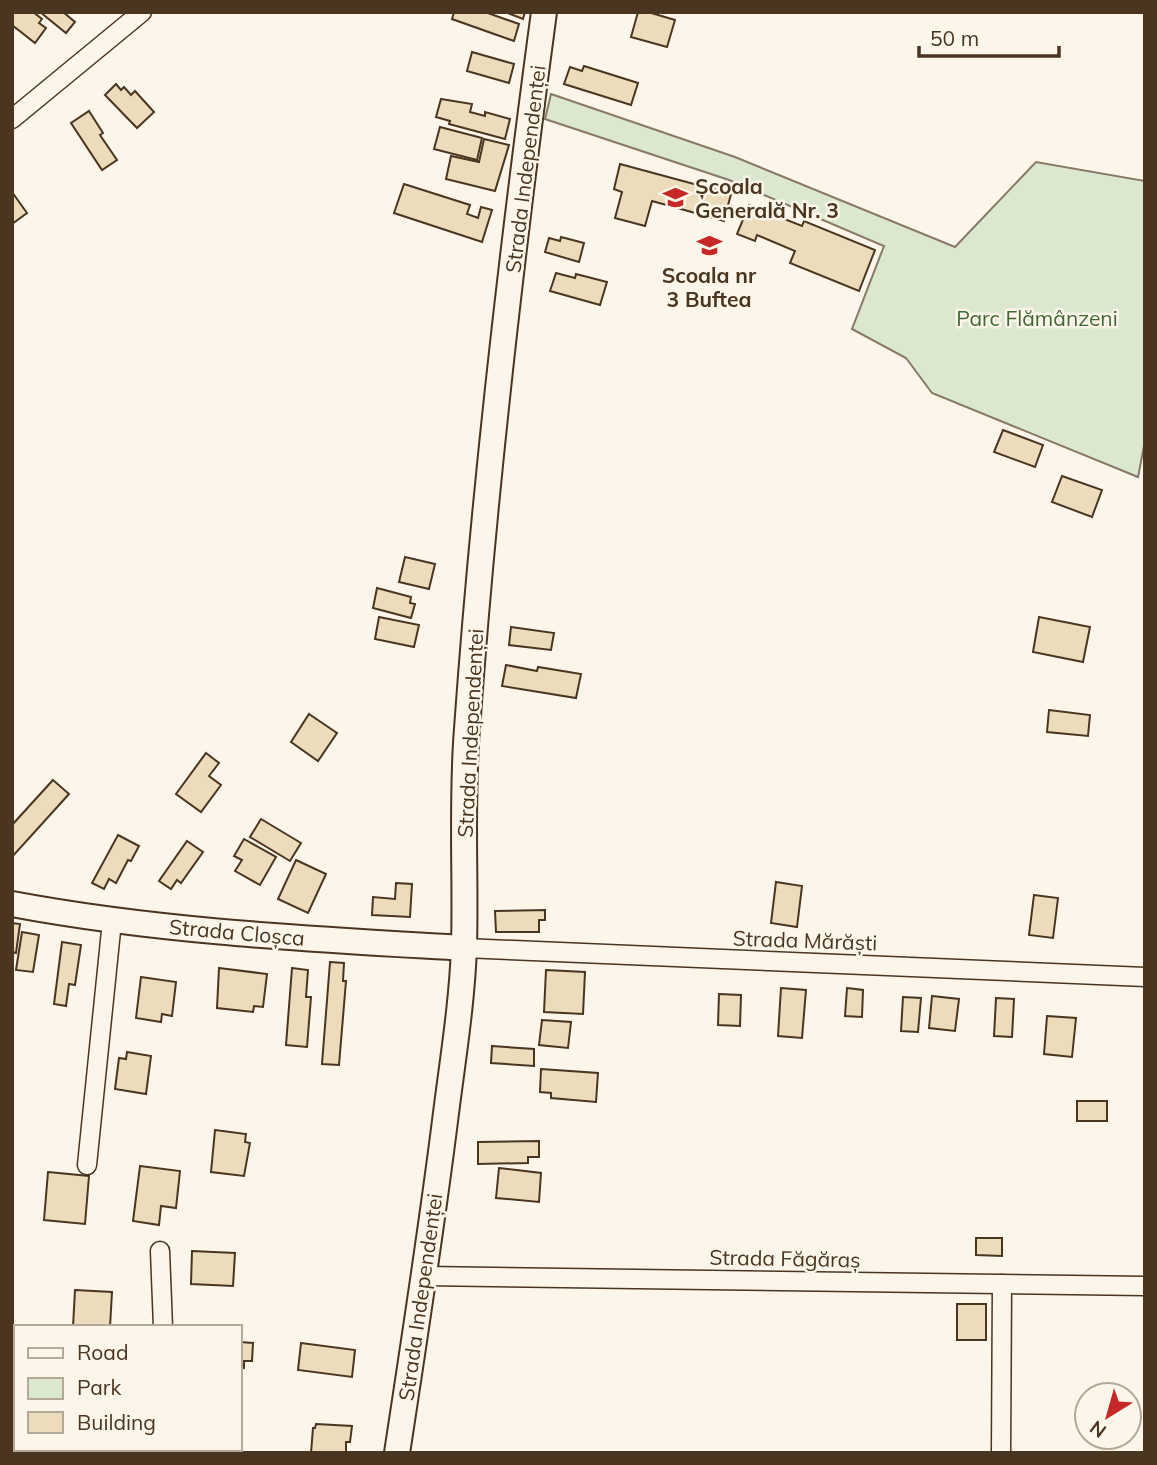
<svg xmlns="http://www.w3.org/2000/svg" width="1157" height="1465" viewBox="0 0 1157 1465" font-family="Mulish,sans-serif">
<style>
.green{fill:#dce7d0;stroke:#887966;stroke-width:2}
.building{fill:#ecdcbc;stroke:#4a3520;stroke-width:2}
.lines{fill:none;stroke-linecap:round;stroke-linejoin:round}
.street-casing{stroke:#4a3520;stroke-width:21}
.secondary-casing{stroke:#4a3520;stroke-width:28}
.street{stroke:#fbf6e9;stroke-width:18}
.secondary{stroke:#fbf6e9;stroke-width:24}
.labels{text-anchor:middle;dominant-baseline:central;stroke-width:5;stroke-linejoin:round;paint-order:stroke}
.street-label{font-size:21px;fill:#4a3520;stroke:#fbf6e9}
.poi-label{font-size:21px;font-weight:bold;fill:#4a3520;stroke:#fbf6e9;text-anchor:start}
.park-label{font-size:21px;fill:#436837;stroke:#fbf6e9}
</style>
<rect width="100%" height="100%" fill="#fbf6e9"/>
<polygon class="green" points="551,94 735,157 955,247 1036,162 1145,181 1145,441 1138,477 932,393 906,358 852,329 884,246 729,180 545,119"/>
<g class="building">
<polygon points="12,12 33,12 42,19 39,23 46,28 35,43 12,25"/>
<polygon points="40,12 63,12 75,22 66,33"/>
<polygon points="454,12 485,12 519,24 514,41 452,19"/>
<polygon points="505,12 525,12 523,19"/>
<polygon points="638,12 648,12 675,20 667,47 631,37"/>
<polygon points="472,52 514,64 509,83 467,71"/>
<polygon points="584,66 638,83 631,105 564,84 570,67 582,71"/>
<polygon points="116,84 121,90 124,87 131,95 135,91 154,112 137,128 105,95"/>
<polygon points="441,99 472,104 470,112 485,116 485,112 510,119 505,139 449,124 450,121 436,117"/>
<polygon points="89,111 103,133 100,135 117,160 102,170 71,123"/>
<polygon points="440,127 482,138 477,160 434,149"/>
<polygon points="484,139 509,145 495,191 446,179 451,156 479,162"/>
<polygon points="620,164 731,194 724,221 652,201 645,226 615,218 622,192 614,189"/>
<polygon points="404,184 470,205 467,214 478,218 481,207 492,210 482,242 394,213"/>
<polygon points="12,192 27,213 12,224"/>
<polygon points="749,205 802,226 804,221 875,250 859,291 790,263 795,251 757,235 755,241 737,234"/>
<polygon points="561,237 584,243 579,262 545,252 549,238 560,241"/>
<polygon points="556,273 575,278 576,274 607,282 600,305 550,291"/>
<polygon points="1003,430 1043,445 1035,467 994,452"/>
<polygon points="1062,476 1102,490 1092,517 1052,502"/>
<polygon points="405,557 435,564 429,589 399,582"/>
<polygon points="377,588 411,597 410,603 415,604 411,618 373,608"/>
<polygon points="379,617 419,625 414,647 375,639"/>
<polygon points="1039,617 1090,627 1083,662 1033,652"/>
<polygon points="511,627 554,633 551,650 509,645"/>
<polygon points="506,665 537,671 538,667 581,674 576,698 502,686"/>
<polygon points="1049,710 1090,715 1088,736 1047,732"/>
<polygon points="309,714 337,733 318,761 291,742"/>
<polygon points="206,753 219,763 209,776 221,785 201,812 176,794"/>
<polygon points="53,780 69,794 12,857 12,825"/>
<polygon points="261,819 301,843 290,861 250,837"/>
<polygon points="118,835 139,846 131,861 128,860 116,883 109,879 104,889 92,883"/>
<polygon points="244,839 276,857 260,885 235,871 242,860 234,856"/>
<polygon points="187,841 203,852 181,883 177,880 171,889 159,881"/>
<polygon points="296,860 326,874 308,913 278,899"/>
<polygon points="776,882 802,886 797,927 771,923"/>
<polygon points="396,883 412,884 410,917 372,915 373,897 395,899"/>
<polygon points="1034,895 1058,898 1053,938 1029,935"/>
<polygon points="545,910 545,920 539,920 539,932 496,932 495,911"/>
<polygon points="12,923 20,924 16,953 12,952"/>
<polygon points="22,932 39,935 33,972 16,970"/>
<polygon points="62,942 81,945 75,985 69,984 66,1006 54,1004"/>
<polygon points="330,962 344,963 343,981 346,981 339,1065 322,1064"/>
<polygon points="219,968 267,974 263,1007 254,1006 253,1012 217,1008"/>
<polygon points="292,968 308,970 306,997 311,997 307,1047 286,1045"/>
<polygon points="546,970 585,972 583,1014 544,1012"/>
<polygon points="141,977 176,982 172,1016 162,1014 161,1022 136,1018"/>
<polygon points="781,988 806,990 802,1038 778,1036"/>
<polygon points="847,988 863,990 862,1017 845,1016"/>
<polygon points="719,994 741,995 740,1026 718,1025"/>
<polygon points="932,996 959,999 955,1031 929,1028"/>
<polygon points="903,997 921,998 918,1032 901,1031"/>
<polygon points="996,998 1014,999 1012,1037 994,1036"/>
<polygon points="1047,1016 1076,1018 1072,1057 1044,1054"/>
<polygon points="542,1020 571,1022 568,1048 539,1045"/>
<polygon points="492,1046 534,1049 534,1066 491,1063"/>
<polygon points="127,1052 151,1056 146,1094 115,1089 119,1058 126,1059"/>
<polygon points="541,1069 598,1073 596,1102 551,1098 551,1093 540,1092"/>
<rect x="1077" y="1101" width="30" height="20"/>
<polygon points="215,1130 246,1134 245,1142 250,1143 244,1176 211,1172"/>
<polygon points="539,1141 539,1157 528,1157 528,1163 478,1164 478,1142"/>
<polygon points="140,1166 180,1171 176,1208 161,1206 159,1225 133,1221"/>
<polygon points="499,1168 541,1173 539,1202 496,1198"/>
<polygon points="48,1172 89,1176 85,1224 44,1220"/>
<polygon points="976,1238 1002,1238 1002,1256 976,1255"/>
<polygon points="192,1251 235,1253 233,1286 191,1284"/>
<polygon points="75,1290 112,1292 110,1327 73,1327"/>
<rect x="957" y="1304" width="29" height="36"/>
<polygon points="240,1342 253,1343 252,1361 244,1361 244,1368 240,1367"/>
<polygon points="301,1343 355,1350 352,1377 298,1370"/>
<polygon points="316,1424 352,1426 350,1442 346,1442 346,1453 311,1453 313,1428 315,1428"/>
</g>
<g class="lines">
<defs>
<g id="street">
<polyline points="12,119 142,12"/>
<polyline points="464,948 1145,977"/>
<polyline points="87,1165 112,921"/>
<polyline points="160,1251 163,1327"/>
<polyline points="425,1276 1145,1286"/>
<polyline points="166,1449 166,1453"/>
<polyline points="1001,1453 1002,1284"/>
</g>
<g id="secondary">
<path d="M12 904C161 932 313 939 464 948"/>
<path d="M397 1453C414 1342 431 1232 445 1121 452 1064 462 1005 464 947 466 875 461 802 467 729 484 489 512 250 544 12"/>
</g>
</defs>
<use href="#street" class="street-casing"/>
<use href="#secondary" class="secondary-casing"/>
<use href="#street" class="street"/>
<use href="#secondary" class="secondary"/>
</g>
<defs>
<symbol id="school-bare" viewBox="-9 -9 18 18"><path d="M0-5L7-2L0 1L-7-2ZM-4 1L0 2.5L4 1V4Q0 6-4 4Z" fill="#c62828" stroke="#fbf6e9" stroke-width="2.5" paint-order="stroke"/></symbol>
</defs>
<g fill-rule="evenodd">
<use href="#school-bare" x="658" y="180" width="35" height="35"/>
<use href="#school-bare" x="692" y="228" width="35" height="35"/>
</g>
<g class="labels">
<g class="street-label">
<text transform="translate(525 169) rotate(-83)">Strada Independenței</text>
<text transform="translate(470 733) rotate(-87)">Strada Independenței</text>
<text transform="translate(237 932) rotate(5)">Strada Cloșca</text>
<text transform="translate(805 940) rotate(2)">Strada Mărăști</text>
<text transform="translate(785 1258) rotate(1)">Strada Făgăraș</text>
<text transform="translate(420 1297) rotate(-82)">Strada Independenței</text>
</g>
<g class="poi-label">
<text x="695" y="186">Școala<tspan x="695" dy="24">Generală Nr. 3</tspan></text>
<text x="709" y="275" text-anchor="middle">Scoala nr<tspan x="709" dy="24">3 Buftea</tspan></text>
</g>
<g class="park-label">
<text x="1037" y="318">Parc Flămânzeni</text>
</g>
</g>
<rect width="1157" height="1465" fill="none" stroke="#4a3520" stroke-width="28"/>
<rect x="14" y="1325" width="228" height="126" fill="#fbf6e9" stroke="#b4a999" stroke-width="2"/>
<rect x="28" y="1348" width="35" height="10" fill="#fbf6e9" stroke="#b4a999" stroke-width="2"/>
<text x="77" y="1360" font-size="21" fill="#4a3520">Road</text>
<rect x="28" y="1378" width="35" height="21" fill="#dce7d0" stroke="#b4a999" stroke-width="2"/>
<text x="77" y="1395" font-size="21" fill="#4a3520">Park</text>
<rect x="28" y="1412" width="35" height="21" fill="#ecdcbc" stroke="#b4a999" stroke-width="2"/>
<text x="77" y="1430" font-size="21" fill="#4a3520">Building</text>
<g transform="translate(1108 1416) rotate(217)"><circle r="33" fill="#fbf6e9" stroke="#b4a999" stroke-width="2"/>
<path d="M0-5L12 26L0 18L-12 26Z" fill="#c62828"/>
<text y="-10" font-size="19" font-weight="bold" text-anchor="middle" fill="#4a3520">N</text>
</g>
<path d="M919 46v10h140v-10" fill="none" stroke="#4a3520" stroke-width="3.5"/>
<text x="930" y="46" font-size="21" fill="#4a3520" stroke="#fbf6e9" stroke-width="5" paint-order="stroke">50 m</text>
</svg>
